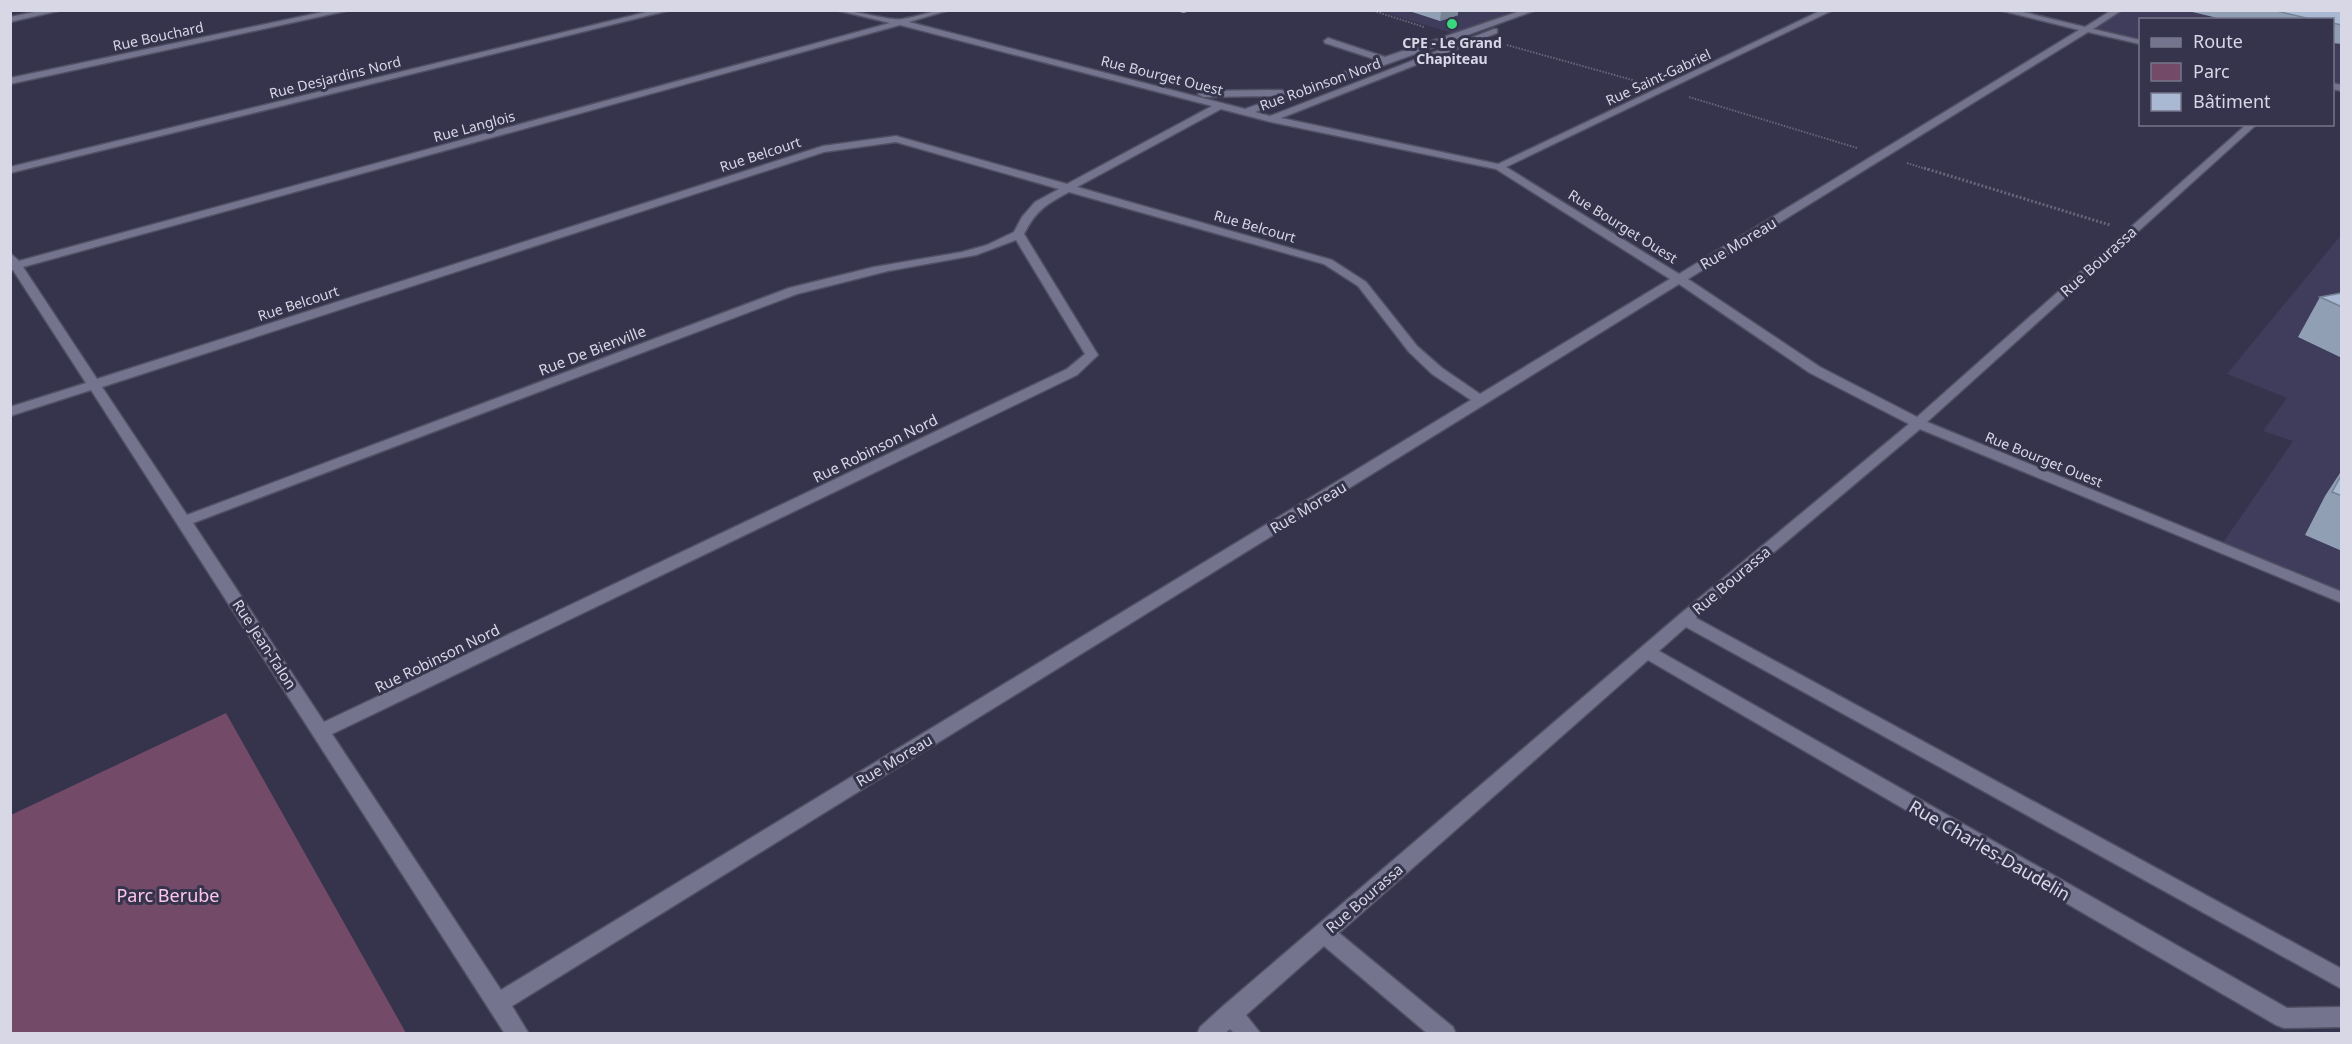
<svg xmlns="http://www.w3.org/2000/svg" width="2352" height="1044" viewBox="0 0 2352 1044" font-family="'Noto Sans',sans-serif">
<style>
.built{fill:#3f3d5b}
.green{fill:#734a67}
.lines{fill:none;stroke-linecap:round;stroke-linejoin:round}
.minor-casing{stroke:#515064;stroke-width:3}
.path-far1{stroke:#67667c;stroke-width:2;stroke-dasharray:1.5 1.5;stroke-linecap:butt}
.path{stroke:#67667c;stroke-width:3;stroke-dasharray:2 2;stroke-linecap:butt}
.minor{fill:#75748f;fill-rule:evenodd}
.wall{fill:#919fb5}
.shaded-wall{fill:#768294}
.building{fill:#a9b9d3;stroke:#768294;stroke-width:1.5}
.poi-dot{fill:#39d87f;stroke:#35344c;stroke-width:2}
.labels{text-anchor:middle;dominant-baseline:central;stroke-width:6;stroke-linejoin:round;paint-order:stroke}
.far-street-label{font-size:14px;fill:#d7d7e6;stroke:#35344c}
.far-poi-label{font-size:14px;font-weight:bold;fill:#d7d7e6;stroke:#35344c}
.street-label{font-size:15px;fill:#d7d7e6;stroke:#35344c}
.near-street-label{font-size:18px;fill:#d7d7e6;stroke:#35344c}
.near-park-label{font-size:18px;fill:#fec6eb;stroke:#35344c}
</style>
<rect width="100%" height="100%" fill="#35344c"/>
<g class="built">
<polygon points="1500,10 1513,14 1452,33 1379,11"/>
<polygon points="2118,11 2341,11 2341,88 2333,86 2332,20 2140,20 2140,42 2087,30"/>
<polygon points="2341,235 2341,598 2220,547 2293,441 2263,431 2287,398 2227,374"/>
</g>
<polygon class="green" points="226,713 406,1033 11,1033 11,815"/>
<g class="lines">
<defs>
<g id="minor">
<polygon points="44,10 62,10 10,22 10,17"/>
<polygon points="332,10 350,10 10,84 10,78"/>
<polygon points="655,10 671,10 10,173 10,167"/>
<path d="M836 10C856 10 888 21 902 19 918 17 932 10 949 10L909 22 1245 109 1281 96 1203 97 1198 94 1203 91 1281 90 1284 91 1285 94 1377 60 1325 43 1324 41 1328 38 1385 57 1523 10H1536L1255 112 1270 116 1494 29H1497V33L1281 118 1498 164 1822 10H1833L1506 167 1679 274 2079 30 1999 10H2015L2085 27 2112 10H2122L2093 29 2140 40V44L2088 32 1688 279 1820 367 1917 417 2247 124H2257L1927 422 2342 592V603L1920 429 1696 618 2342 969V989L1686 627 1659 651 2287 1008 2342 1007V1027L2284 1028 2276 1025 1648 660 1339 933 1453 1027 1456 1034H1428L1324 946 1246 1015 1261 1034H1235L1230 1029 1224 1034H1197L1200 1027 1222 1007 1679 615 1909 424 1810 373 1679 284 512 1006 529 1034H505L91 390 10 416V407L86 383 13 270H10V253L19 261 890 23ZM900 25 1212 106 1067 184 896 136 823 146 97 379 23 267ZM1221 109 1271 122 1496 169 1670 279 1480 394 1442 368 1417 346 1366 282 1332 260 1077 187ZM896 142 1059 189 1035 202 1022 217 1014 232 987 245 962 252 874 267 789 288 187 515 102 387 824 152ZM1069 192 1324 264 1358 286 1409 352 1432 374 1471 400 501 990 332 734 1077 375 1098 355 1024 234C1036 210 1047 204 1069 192ZM1016 240 1085 354 1067 369 324 722 193 523 797 294 888 271 976 255Z"/>
<polygon points="2332,83 2342,85 2342,91 2332,89"/>
</g>
</defs>
<use href="#minor" class="minor-casing"/>
<g class="path-far1">
<polyline points="1371,10 1424,27"/>
<polyline points="1507,45 1636,81"/>
<polyline points="1689,97 1857,148"/>
<polyline points="1907,163 1929,170"/>
</g>
<polyline class="path" points="1924,168 2110,225"/>
<use href="#minor" class="minor"/>
</g>
<g class="wall">
<polygon points="1175,10 1194,10 1183,13"/>
<polygon points="1406,10 1458,10 1458,15 1440,21"/>
<polygon points="2184,10 2342,10 2342,44 2332,43 2332,20 2226,20"/>
<polygon points="2342,293 2342,358 2298,337 2320,297"/>
<polygon points="2342,470 2342,551 2305,535 2325,496"/>
</g>
<g class="shaded-wall">
<polygon points="1183,10 1194,10 1183,13"/>
<polygon points="1441,10 1458,10 1458,15 1440,21"/>
</g>
<g class="building">
<polygon points="2272,10 2342,10 2342,25 2332,23 2332,20 2315,20"/>
<polygon points="2342,293 2342,307 2320,297"/>
<polygon points="2342,474 2342,496 2332,492"/>
</g>
<circle class="poi-dot" cx="1452" cy="24" r="6"/>
<g class="labels">
<g class="far-street-label">
<text transform="translate(158 36) rotate(-12)">Rue Bouchard</text>
<text transform="translate(1162 75) rotate(14)">Rue Bourget Ouest</text>
<text transform="translate(335 77) rotate(-14)">Rue Desjardins Nord</text>
<text transform="translate(1658 77) rotate(-25)">Rue Saint-Gabriel</text>
<text transform="translate(1320 84) rotate(-20)">Rue Robinson Nord</text>
<text transform="translate(474 126) rotate(-15)">Rue Langlois</text>
<text transform="translate(760 154) rotate(-18)">Rue Belcourt</text>
<text transform="translate(1255 226) rotate(16)">Rue Belcourt</text>
<text transform="translate(1623 226) rotate(32)">Rue Bourget Ouest</text>
<text transform="translate(298 303) rotate(-18)">Rue Belcourt</text>
<text transform="translate(2044 459) rotate(22)">Rue Bourget Ouest</text>
</g>
<g class="far-poi-label">
<text x="1452" y="42">CPE - Le Grand<tspan x="1452" dy="16">Chapiteau</tspan></text>
</g>
<g class="street-label">
<text transform="translate(1738 243) rotate(-31)">Rue Moreau</text>
<text transform="translate(2098 261) rotate(-42)">Rue Bourassa</text>
<text transform="translate(592 350) rotate(-21)">Rue De Bienville</text>
<text transform="translate(875 448) rotate(-26)">Rue Robinson Nord</text>
<text transform="translate(1308 507) rotate(-31)">Rue Moreau</text>
<text transform="translate(1731 580) rotate(-40)">Rue Bourassa</text>
<text transform="translate(265 644) rotate(57)">Rue Jean-Talon</text>
<text transform="translate(437 658) rotate(-26)">Rue Robinson Nord</text>
<text transform="translate(894 760) rotate(-31)">Rue Moreau</text>
<text transform="translate(1364 898) rotate(-41)">Rue Bourassa</text>
</g>
<g class="near-street-label">
<text transform="translate(1990 850) rotate(30)">Rue Charles-Daudelin</text>
</g>
<g class="near-park-label">
<text x="168" y="895">Parc Berube</text>
</g>
</g>
<rect width="2352" height="1044" fill="none" stroke="#d7d7e6" stroke-width="24"/>
<rect x="2139" y="18" width="195" height="108" fill="#35344c" stroke="#76758a" stroke-width="1.5"/>
<rect x="2151" y="38" width="30" height="9" fill="#75748f" stroke="#76758a" stroke-width="1.5"/>
<text x="2193" y="48" font-size="18" fill="#d7d7e6">Route</text>
<rect x="2151" y="63" width="30" height="18" fill="#734a67" stroke="#76758a" stroke-width="1.5"/>
<text x="2193" y="78" font-size="18" fill="#d7d7e6">Parc</text>
<rect x="2151" y="93" width="30" height="18" fill="#a9b9d3" stroke="#76758a" stroke-width="1.5"/>
<text x="2193" y="108" font-size="18" fill="#d7d7e6">Bâtiment</text>
</svg>
